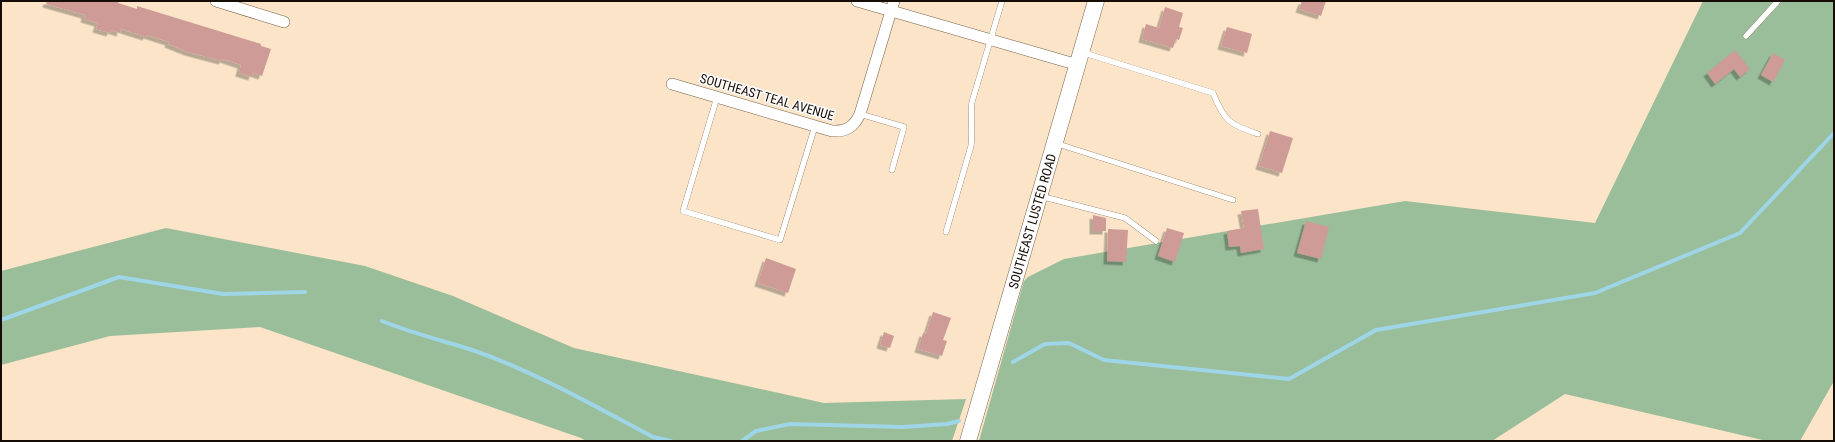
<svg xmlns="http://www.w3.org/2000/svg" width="1835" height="442" viewBox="0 0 1835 442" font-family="'Roboto Condensed',sans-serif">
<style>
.forest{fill:#9abd9a}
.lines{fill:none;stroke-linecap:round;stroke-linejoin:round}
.stream{stroke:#9ed6e7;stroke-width:4}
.building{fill:#ce9b96;filter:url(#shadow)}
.lane-casing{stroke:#746148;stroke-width:6}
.street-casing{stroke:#746148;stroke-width:12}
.secondary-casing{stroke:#746148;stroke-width:17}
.lane{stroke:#fff;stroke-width:5.5}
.street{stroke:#fff;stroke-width:11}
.secondary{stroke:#fff;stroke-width:16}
.labels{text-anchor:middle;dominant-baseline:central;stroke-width:3;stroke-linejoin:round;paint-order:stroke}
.street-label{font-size:13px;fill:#150d05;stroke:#fff}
</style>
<defs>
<filter id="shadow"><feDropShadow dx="-3.5" dy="3.5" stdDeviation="0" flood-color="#0004"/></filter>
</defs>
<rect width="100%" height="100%" fill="#fbe4c8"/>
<g class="forest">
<polygon points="1703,1 1834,1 1834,381 1800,441 1767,441 1565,394 1492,441 979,441 1024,281 1028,277 1064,259 1405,201 1595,223"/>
<polygon points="166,228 365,266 453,296 574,348 824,403 966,399 952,441 586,441 581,438 260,327 110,336 1,365 1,271"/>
</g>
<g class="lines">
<g class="stream">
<polyline points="1,320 119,277 223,294 305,292"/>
<path d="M382 321C413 334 446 341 478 352 539 374 596 407 653 437L671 441"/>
<polyline points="1013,362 1045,344 1069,343 1104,360 1289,379 1376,330 1595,293 1740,233 1834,133"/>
<polyline points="742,441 756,431 790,424 903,427 947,424 959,421"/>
</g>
</g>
<g class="building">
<polygon points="47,1 119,1 118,3 137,9 137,6 261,44 261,46 271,49 262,76 253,73 252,77 239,73 241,65 223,59 222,61 188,52 168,44 169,42 147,35 146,37 121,29 120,33 111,30 110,33 96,29 98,23 84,19 85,15 46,4"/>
<polygon points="1302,1 1326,1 1321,16 1299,9"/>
<polygon points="1165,7 1183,13 1179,27 1183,28 1179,40 1176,39 1173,48 1142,39 1146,24 1159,28"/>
<polygon points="1227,27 1252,34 1247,53 1221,46"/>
<polygon points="1735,50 1750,69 1740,77 1734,69 1715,84 1707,73"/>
<polygon points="1773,53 1785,60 1773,82 1761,75"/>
<polygon points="1270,131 1293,138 1282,173 1259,166"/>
<polygon points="1258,209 1264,249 1241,253 1240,246 1229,247 1227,231 1244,228 1241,211"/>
<polygon points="1093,215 1106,218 1106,231 1093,231"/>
<polygon points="1306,221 1329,227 1321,259 1297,253"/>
<polygon points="1167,228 1184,233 1175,262 1158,256"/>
<polygon points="1108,229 1128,230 1126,262 1107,261"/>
<polygon points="766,258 796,269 788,293 758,283"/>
<polygon points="933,312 951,318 943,340 947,341 942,356 918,349 923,333 926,334"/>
<polygon points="884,332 894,336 890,348 880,345"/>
</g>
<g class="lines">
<defs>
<g id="lane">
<polyline points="1746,36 1778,1"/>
<path d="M1081 52 1213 93C1224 121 1230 125 1258 134"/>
<polyline points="717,97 683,211 780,240 815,126"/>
<polyline points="860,114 904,127 892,170"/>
<polyline points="1055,143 1233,200"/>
<polyline points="1040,196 1125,218 1156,241"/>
<path d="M946 232 971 146C973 131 970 117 972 102L1002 1"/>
</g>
<g id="street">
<polyline points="216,1 284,22"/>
<polyline points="857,1 1078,65"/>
<path d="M672 84 832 131C846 132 854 127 860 114L894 1"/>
</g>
<g id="secondary">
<path id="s1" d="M968 441 1096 1"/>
</g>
</defs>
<use href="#lane" class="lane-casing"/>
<use href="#street" class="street-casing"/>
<use href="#secondary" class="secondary-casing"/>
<use href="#lane" class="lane"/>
<use href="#street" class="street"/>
<use href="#secondary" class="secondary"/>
</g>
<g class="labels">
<g class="street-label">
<text transform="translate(767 97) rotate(16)">SOUTHEAST TEAL AVENUE</text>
<text stroke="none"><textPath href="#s1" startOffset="229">SOUTHEAST LUSTED ROAD</textPath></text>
</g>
</g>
<rect width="1835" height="442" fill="none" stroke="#150d05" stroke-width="4"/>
</svg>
